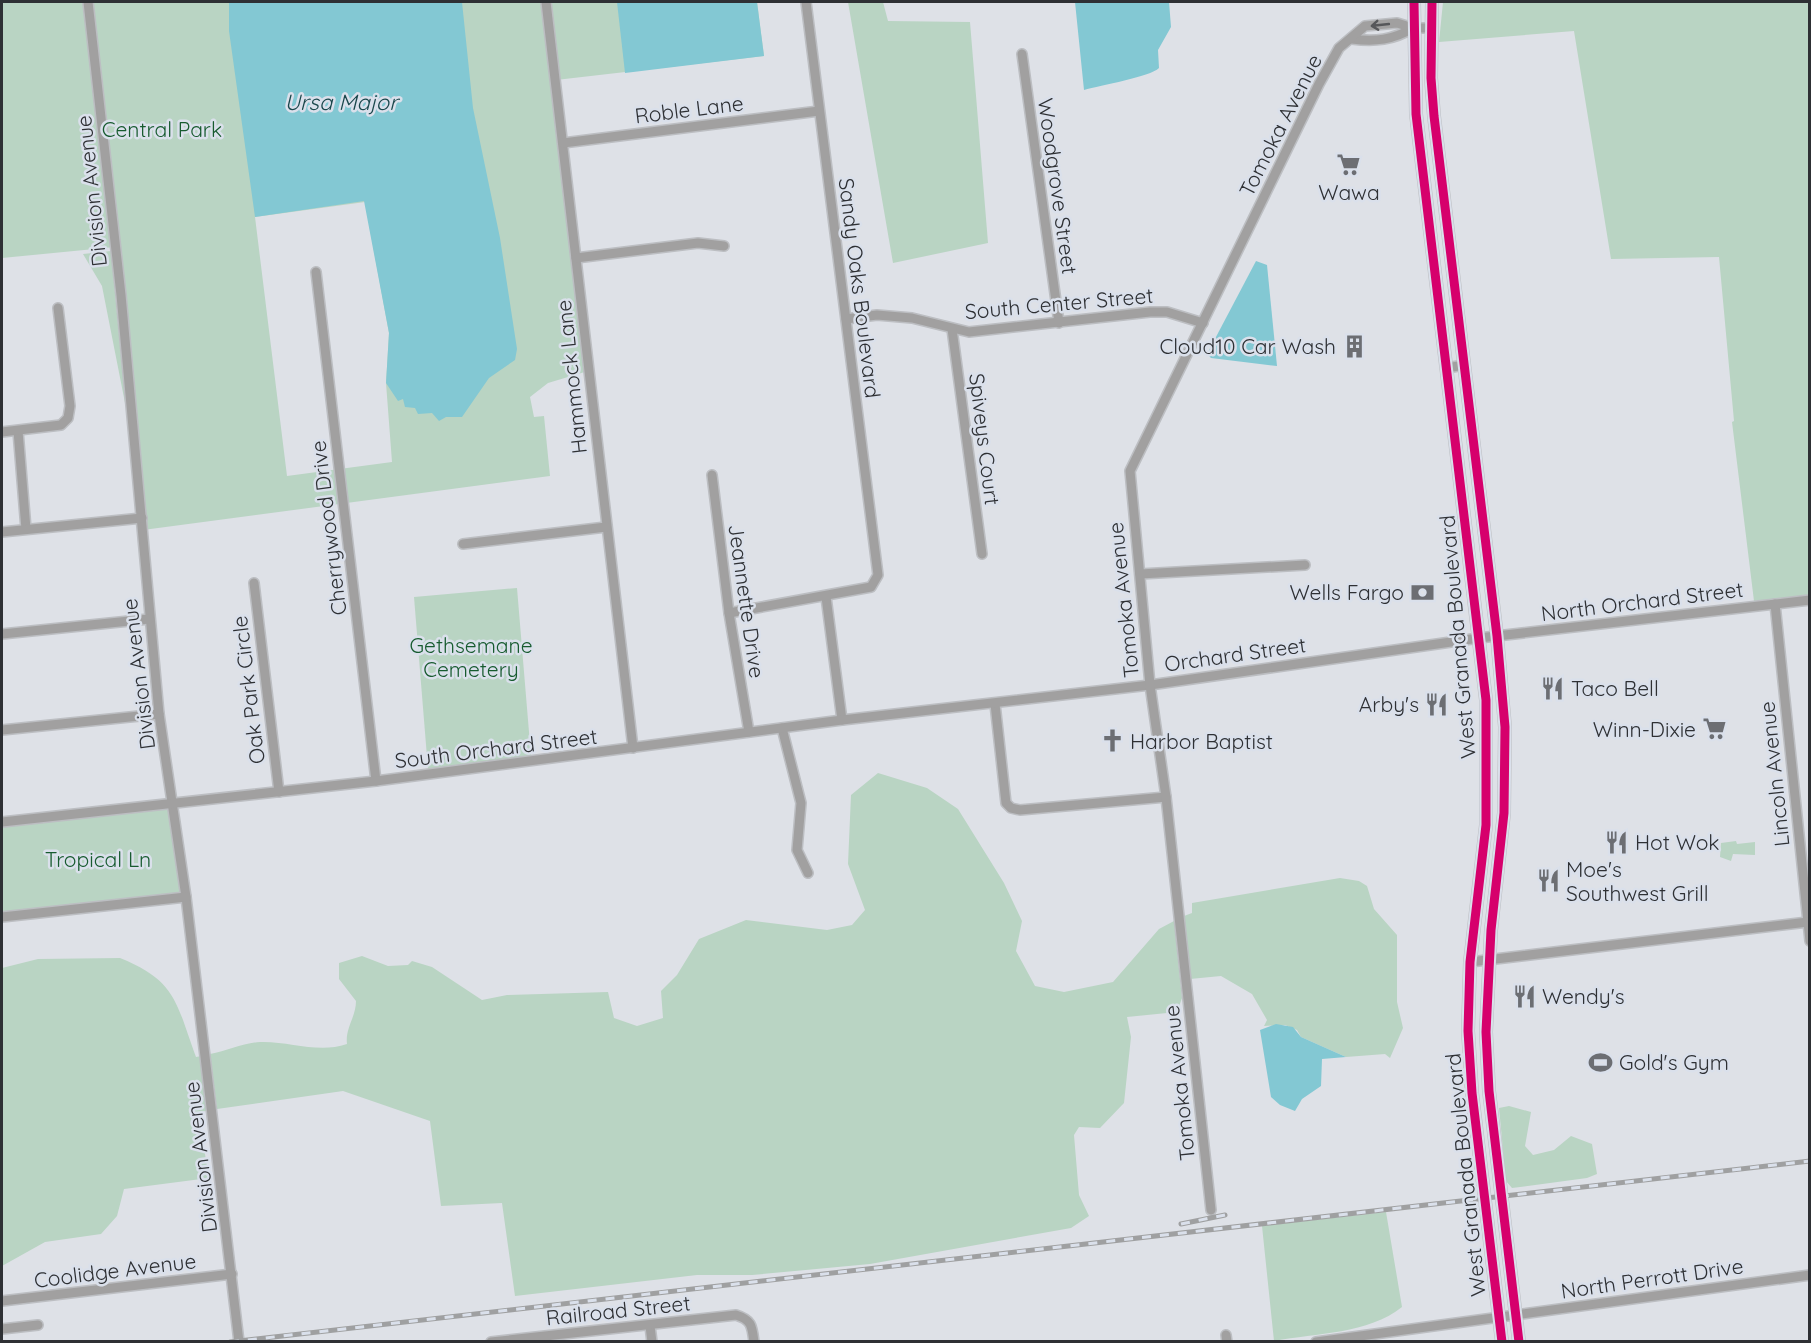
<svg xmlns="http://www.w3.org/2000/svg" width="1811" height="1343" viewBox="0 0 1811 1343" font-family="Quicksand,sans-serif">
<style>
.green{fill:#b9d4c3;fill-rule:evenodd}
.water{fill:#83c8d3}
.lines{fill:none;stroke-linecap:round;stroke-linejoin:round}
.minor-casing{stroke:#bcbec2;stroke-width:12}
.major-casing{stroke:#bcbec2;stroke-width:14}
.minor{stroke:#a1a0a0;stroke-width:9}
.major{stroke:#a2a2a4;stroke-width:10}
.rail-casing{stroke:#9fa0a1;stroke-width:5}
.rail{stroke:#dae0eb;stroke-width:3;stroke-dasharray:9;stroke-linecap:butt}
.cycleway-casing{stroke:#dae0eb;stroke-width:13}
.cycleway{stroke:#d6006c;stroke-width:9}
.oneway{stroke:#56575a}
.labels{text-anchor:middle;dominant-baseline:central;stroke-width:5;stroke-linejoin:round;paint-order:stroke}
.street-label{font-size:21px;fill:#2e3034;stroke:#dae0eb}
.park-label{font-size:21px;fill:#175b2f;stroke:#dae0eb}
.poi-label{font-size:21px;fill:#2e3034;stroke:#dae0eb;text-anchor:start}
.water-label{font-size:22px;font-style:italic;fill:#1a474c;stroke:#dae0eb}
</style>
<rect width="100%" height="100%" fill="#dee1e7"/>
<g class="green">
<path d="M2 2H757L764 56 556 80 588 371 548 383 530 397 534 417 544 416 550 476 143 530 115 247 2 258ZM365 202 389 333 386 383 392 462 287 476 255 217Z"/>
<polygon points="848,2 883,2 888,21 970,22 988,243 893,263"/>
<polygon points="1443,2 1809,2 1809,595 1754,601 1732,422 1734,421 1719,257 1611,259 1574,31 1439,42"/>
<polygon points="111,251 126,408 102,286 83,254"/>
<polygon points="517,588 531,756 428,769 414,597"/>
<path d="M878 773 927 788 958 809 1004 883 1022 921 1016 951 1035 986 1064 992 1113 982 1159 929 1174 921 1182 998 1177 1012 1127 1017 1131 1037 1124 1103 1100 1128 1079 1127 1074 1135 1079 1195 1089 1216 1071 1228 870 1264 752 1275H697L515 1296 502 1203 441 1206 430 1121 343 1091 217 1109 210 1054C227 1051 243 1043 260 1042 290 1041 318 1054 347 1044 345 1028 356 1017 356 1001L339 979V963L362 956 388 966 408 965 412 961 432 967 482 1000 507 995 608 992 614 1018 637 1026 663 1018 661 991 677 975 699 939 746 920 827 930 852 925 865 910 848 864 851 795Z"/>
<polygon points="169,809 181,893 2,912 2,827"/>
<polygon points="1736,841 1737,844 1755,842 1755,855 1733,854 1731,861 1720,857 1721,843"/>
<polygon points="1340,878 1359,881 1367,886 1374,909 1397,935 1397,1002 1403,1028 1390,1058 1385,1054 1346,1057 1301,1037 1297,1030 1285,1025 1264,1026 1267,1020 1252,994 1221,976 1190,979 1184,916 1192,913 1192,903"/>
<path d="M120 958C177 981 176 1003 196 1057L201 1056 207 1111 198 1112 209 1178 124 1189 117 1216 101 1234 45 1242 2 1266V968L38 959Z"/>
<polygon points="1509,1106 1531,1112 1525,1146 1533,1155 1554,1150 1571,1136 1592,1144 1597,1174 1587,1178 1512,1188 1506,1181 1499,1108"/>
<path d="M1386 1212 1402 1307C1368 1334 1317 1333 1274 1341L1262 1226Z"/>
</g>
<g class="water">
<polygon points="229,2 462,2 473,108 500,238 517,349 515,360 489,378 462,417 446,417 439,421 432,413 418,414 415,408 405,407 403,399 398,401 386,383 389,333 364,201 255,217 229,31"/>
<polygon points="617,2 757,2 764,56 625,73"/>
<path d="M1075 2H1169L1171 27 1158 50 1159 68C1150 77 1101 85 1084 90Z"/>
<polygon points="1256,261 1267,265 1277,366 1211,358 1207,354"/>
<polygon points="1276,1024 1293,1027 1301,1037 1346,1057 1322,1059 1321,1086 1302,1099 1295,1111 1280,1105 1271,1097 1260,1030"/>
</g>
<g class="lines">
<defs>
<g id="minor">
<polyline points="88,2 121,295 159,714 186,897 239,1342"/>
<polyline points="546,2 633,748"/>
<path d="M1352 39C1375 42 1393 40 1413 28"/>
<polyline points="1022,54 1059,323"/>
<polyline points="563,143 819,111"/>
<polyline points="576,258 698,243 724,246"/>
<polyline points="316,272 376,781"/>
<polyline points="846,319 877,315 912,318 969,332 1150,312 1167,312 1203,323"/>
<polyline points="952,329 982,554"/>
<polyline points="1447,368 1464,365"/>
<polyline points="18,431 26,529"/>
<polyline points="2,432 61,425 68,418 70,406 58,308"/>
<polyline points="712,475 729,613 749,732"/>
<polyline points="2,532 142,518"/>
<polyline points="463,544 606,527"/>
<polyline points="1140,574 1305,565"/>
<polyline points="254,583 279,792"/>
<polyline points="826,597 842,720"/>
<polyline points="1775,604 1810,941"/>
<polyline points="729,613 871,587 878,575 806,2"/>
<polyline points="2,634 149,619"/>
<polyline points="995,704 1006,803 1011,808 1020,810 1166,797"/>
<polyline points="782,728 801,803 797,850 808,873"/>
<polyline points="2,730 159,714"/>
<polyline points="2,822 376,781 842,720 1150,685 1479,638 1810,600"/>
<polyline points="2,917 186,897"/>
<polyline points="1470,962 1808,922"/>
<polyline points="1211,1210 1166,797 1150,685 1130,471 1319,84 1339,48 1365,26 1397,23 1413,28 1431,28"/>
<polyline points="2,1301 232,1274"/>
<polyline points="650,1326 652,1342"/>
<polyline points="2,1329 38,1325"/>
<polyline points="1226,1335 1227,1342"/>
<path d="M491 1342 736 1315C752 1320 752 1326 754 1342"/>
<polyline points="1316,1342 1810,1275"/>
</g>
<g id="major">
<polyline points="1414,2 1416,114 1486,700 1486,825 1470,962 1468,1031 1472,1093 1502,1342"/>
<polyline points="1432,2 1431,78 1434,116 1497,636 1505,727 1504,813 1491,930 1486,1032 1489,1091 1519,1342"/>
</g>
</defs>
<use href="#minor" class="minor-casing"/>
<use href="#major" class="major-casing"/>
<use href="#minor" class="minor"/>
<use href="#major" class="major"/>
<defs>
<g id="rail">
<polyline points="1181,1224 1225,1215"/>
<polyline points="230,1342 1810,1161"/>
</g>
</defs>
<use href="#rail" class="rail-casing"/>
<use href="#rail" class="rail"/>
<defs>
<g id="cycleway">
<polyline points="1414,2 1416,114 1486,700 1486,825 1470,962 1468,1031 1472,1093 1502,1342"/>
<polyline points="1432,2 1431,78 1434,116 1497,636 1505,727 1504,813 1491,930 1486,1032 1489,1091 1519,1342"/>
</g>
</defs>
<use href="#cycleway" class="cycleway-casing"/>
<use href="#cycleway" class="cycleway"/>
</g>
<defs><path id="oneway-shaft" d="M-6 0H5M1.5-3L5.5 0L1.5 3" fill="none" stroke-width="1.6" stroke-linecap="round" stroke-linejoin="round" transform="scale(1.5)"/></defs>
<use class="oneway" href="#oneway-shaft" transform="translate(1380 25) rotate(174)"/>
<defs>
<symbol id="supermarket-bare" viewBox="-9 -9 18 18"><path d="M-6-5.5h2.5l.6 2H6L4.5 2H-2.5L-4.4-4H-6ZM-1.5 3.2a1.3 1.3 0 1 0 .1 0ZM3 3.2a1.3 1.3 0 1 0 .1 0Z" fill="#6c6e73" stroke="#dae0eb" stroke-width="2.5" paint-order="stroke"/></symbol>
<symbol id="building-bare" viewBox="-9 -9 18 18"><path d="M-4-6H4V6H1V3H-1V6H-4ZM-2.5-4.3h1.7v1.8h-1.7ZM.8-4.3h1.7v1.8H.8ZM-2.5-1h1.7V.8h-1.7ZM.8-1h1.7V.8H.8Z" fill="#6c6e73" stroke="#dae0eb" stroke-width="2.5" paint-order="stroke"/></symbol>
<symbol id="bank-bare" viewBox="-9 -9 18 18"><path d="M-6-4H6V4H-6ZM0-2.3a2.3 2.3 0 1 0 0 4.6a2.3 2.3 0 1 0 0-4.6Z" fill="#6c6e73" stroke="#dae0eb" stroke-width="2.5" paint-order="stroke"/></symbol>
<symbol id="restaurant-bare" viewBox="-9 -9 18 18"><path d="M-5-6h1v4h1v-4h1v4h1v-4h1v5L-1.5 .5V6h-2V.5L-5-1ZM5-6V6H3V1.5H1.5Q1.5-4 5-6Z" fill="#6c6e73" stroke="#dae0eb" stroke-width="2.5" paint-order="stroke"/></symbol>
<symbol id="church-bare" viewBox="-9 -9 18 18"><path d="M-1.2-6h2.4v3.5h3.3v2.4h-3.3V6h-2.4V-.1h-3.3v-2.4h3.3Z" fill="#6c6e73" stroke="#dae0eb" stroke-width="2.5" paint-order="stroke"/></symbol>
<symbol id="stadium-bare" viewBox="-9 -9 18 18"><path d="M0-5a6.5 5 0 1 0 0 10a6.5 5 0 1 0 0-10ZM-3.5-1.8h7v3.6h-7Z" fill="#6c6e73" stroke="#dae0eb" stroke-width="2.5" paint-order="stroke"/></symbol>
</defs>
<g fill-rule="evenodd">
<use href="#supermarket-bare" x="1332" y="148" width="33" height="33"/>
<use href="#building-bare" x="1338" y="330" width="33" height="33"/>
<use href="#bank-bare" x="1406" y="576" width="33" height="33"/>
<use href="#restaurant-bare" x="1536" y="672" width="33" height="33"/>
<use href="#restaurant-bare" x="1420" y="688" width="33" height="33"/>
<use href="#supermarket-bare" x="1698" y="712" width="33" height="33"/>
<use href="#church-bare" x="1096" y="724" width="33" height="33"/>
<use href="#restaurant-bare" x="1600" y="826" width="33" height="33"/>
<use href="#restaurant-bare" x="1532" y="864" width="33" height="33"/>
<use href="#restaurant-bare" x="1508" y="980" width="33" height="33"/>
<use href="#stadium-bare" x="1584" y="1046" width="33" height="33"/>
</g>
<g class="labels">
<g class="street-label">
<text transform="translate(689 109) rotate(-7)">Roble Lane</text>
<text transform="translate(1280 125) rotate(-63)">Tomoka Avenue</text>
<text transform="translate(1058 186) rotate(82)">Woodgrove Street</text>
<text transform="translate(91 191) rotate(-96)">Division Avenue</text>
<text transform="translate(860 288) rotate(83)">Sandy Oaks Boulevard</text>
<text transform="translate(1059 303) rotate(-5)">South Center Street</text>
<text transform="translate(571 377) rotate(-96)">Hammock Lane</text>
<text transform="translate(985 439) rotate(83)">Spiveys Court</text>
<text transform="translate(328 528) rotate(-97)">Cherrywood Drive</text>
<text transform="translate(1123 600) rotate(-96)">Tomoka Avenue</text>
<text transform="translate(747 601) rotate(82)">Jeannette Drive</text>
<text transform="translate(1642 601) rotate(-7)">North Orchard Street</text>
<text transform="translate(1457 637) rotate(-95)">West Granada Boulevard</text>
<text transform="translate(1235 654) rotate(-8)">Orchard Street</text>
<text transform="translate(138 674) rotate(-97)">Division Avenue</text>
<text transform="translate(248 690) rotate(-97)">Oak Park Circle</text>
<text transform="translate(496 748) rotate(-7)">South Orchard Street</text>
<text transform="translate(1774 774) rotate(-96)">Lincoln Avenue</text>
<text transform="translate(1179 1083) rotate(-96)">Tomoka Avenue</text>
<text transform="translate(200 1157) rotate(-97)">Division Avenue</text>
<text transform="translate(1465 1175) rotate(-96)">West Granada Boulevard</text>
<text transform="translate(115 1270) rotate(-7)">Coolidge Avenue</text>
<text transform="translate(1652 1278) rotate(-8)">North Perrott Drive</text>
<text transform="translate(618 1310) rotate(-6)">Railroad Street</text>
</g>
<g class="park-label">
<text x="162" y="129">Central Park</text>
<text x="471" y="645">Gethsemane<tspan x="471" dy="24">Cemetery</tspan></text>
<text x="98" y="859">Tropical Ln</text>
</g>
<g class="poi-label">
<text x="1349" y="192" text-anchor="middle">Wawa</text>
<text x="1336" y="346" text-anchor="end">Cloud10 Car Wash</text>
<text x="1404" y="592" text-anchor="end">Wells Fargo</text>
<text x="1571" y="688">Taco Bell</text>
<text x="1419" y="704" text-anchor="end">Arby's</text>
<text x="1696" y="729" text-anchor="end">Winn-Dixie</text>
<text x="1130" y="741">Harbor Baptist</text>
<text x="1635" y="842">Hot Wok</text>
<text x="1566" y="869">Moe's<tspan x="1566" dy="24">Southwest Grill</tspan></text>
<text x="1542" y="996">Wendy's</text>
<text x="1619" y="1062">Gold's Gym</text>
</g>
<g class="water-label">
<text x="341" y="102">Ursa Major</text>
</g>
</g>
<rect width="1811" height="1343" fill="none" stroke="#2e3034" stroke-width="6"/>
</svg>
